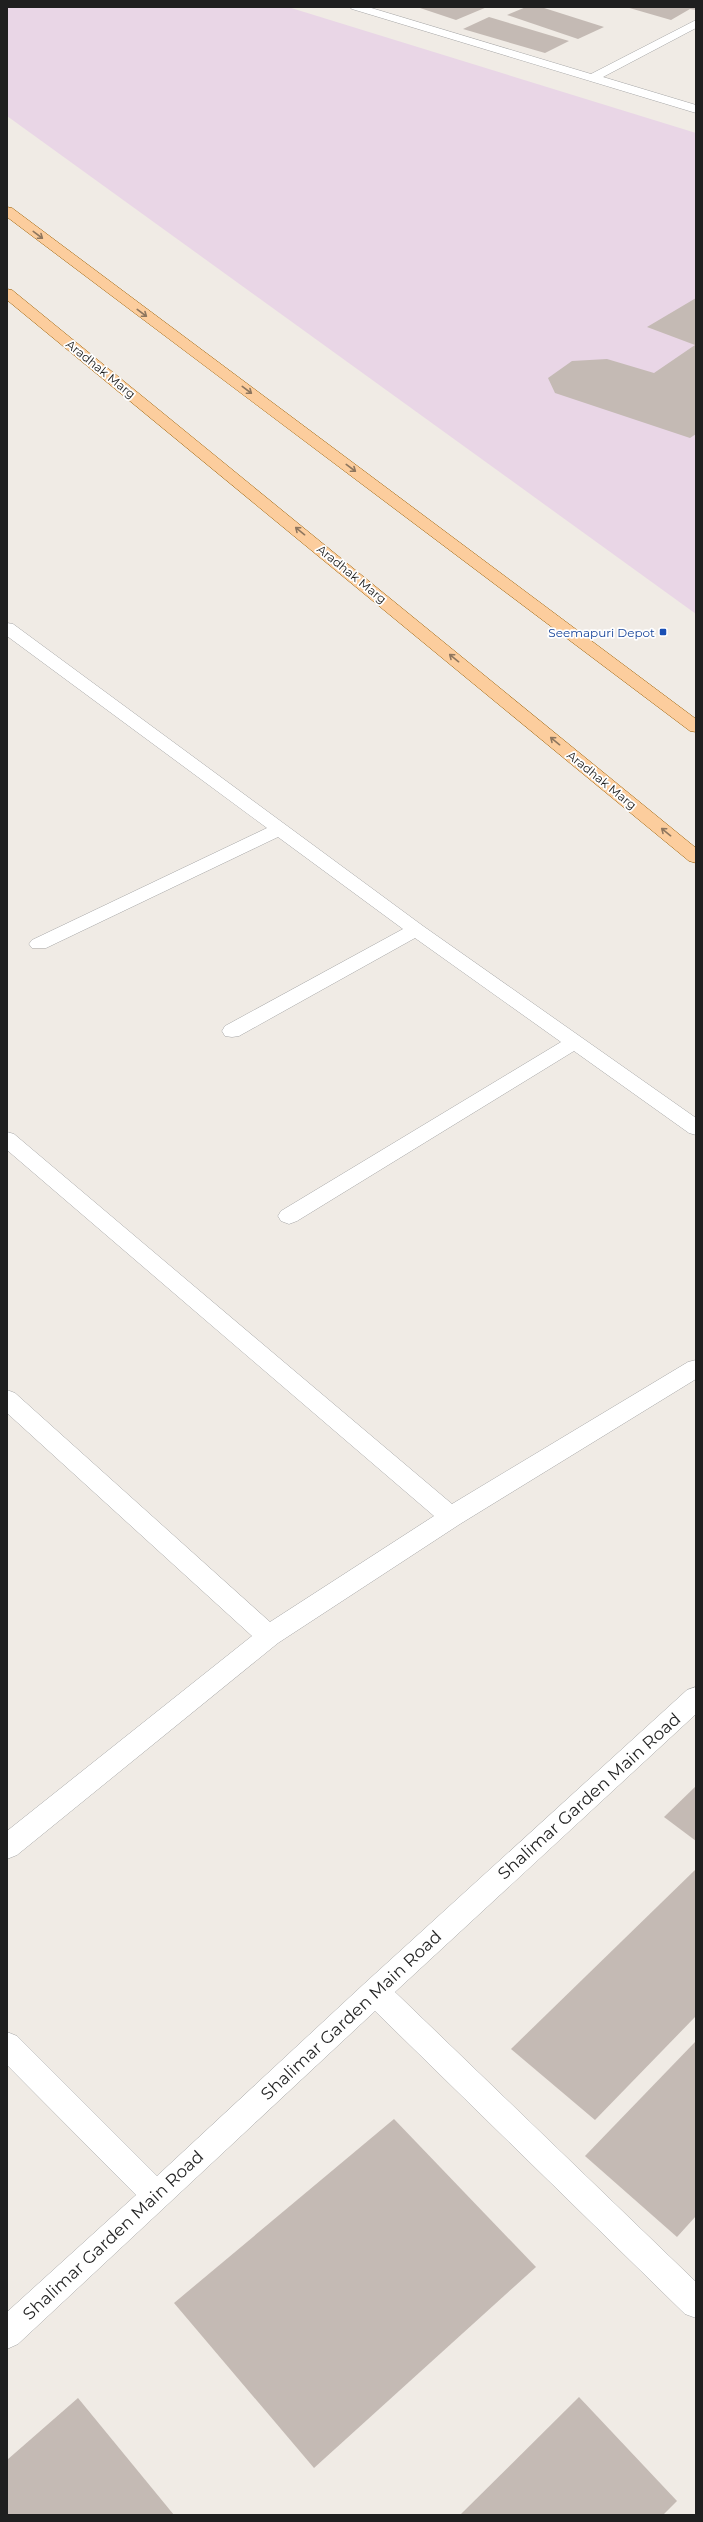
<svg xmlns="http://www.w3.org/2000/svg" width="703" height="2522" viewBox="0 0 703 2522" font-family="Montserrat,sans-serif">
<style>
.industrial{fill:#e9d6e6}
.building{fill:#c4bab4}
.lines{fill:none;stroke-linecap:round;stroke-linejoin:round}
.minor-casing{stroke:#a6a6a6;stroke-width:1}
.major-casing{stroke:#995d00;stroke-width:1}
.minor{fill:#fff;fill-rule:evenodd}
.major{fill:#fccd9d;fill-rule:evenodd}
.oneway{stroke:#8e765e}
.transit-dot{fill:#1a4fb4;stroke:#fff;stroke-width:1.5}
.labels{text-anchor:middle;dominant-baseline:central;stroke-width:3.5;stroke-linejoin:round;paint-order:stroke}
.far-street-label{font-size:12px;fill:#1f1f1f;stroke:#fff}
.far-transit-label{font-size:12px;fill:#164399;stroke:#fff;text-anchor:end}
.near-street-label{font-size:17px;fill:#1f1f1f;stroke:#fff}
</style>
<rect width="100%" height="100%" fill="#f0ebe5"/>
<polygon class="industrial" points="7,7 288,7 696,133 696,614 7,116"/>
<g class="building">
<polygon points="417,7 487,7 456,20"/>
<polygon points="526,7 541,7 604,27 578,39 507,15"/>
<polygon points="626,7 696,7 696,10 690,9 671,20"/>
<polygon points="489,17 569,41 545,53 463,29"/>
<polygon points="696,298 696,434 690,438 555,393 548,378 572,361 607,359 654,373 695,345 647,327"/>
<polygon points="696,1786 696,1841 664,1817"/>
<polygon points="696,1869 696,2016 595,2120 511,2049"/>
<polygon points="696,2041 696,2216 677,2237 585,2156"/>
<polygon points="394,2119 536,2267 314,2468 174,2303"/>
<polygon points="579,2397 677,2501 663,2515 460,2515"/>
<polygon points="78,2398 174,2515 7,2515 7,2460"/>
</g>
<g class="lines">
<defs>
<g id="minor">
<polygon points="350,7 368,7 591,74 696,20 696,28 603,77 696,105 696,113 352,9"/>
<polygon points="7,623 13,624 423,926 696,1118 696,1135 689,1133 574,1051 297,1221 289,1224 281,1221 278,1216 281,1211 561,1042 415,938 239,1036 232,1037 225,1036 222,1031 225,1026 403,929 278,837 46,948 32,948 29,944 32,940 267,828 7,636"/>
<polygon points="7,1132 14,1134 452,1504 688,1362 696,1360 696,1379 460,1524 278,1643 17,1855 7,1859 7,1831 252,1636 7,1413 7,1390 15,1393 270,1622 434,1516 7,1150"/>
<polygon points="696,1687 696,1714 395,1992 696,2282 696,2318 685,2314 375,2011 18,2344 7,2349 7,2312 136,2195 7,2065 7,2032 17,2036 157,2176 365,1983 687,1690"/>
</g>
<g id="major">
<polygon points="7,207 12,208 696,719 696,732 690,731 7,217"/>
<polygon points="7,289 12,290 696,848 696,863 689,861 7,300"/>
</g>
</defs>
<use href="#minor" class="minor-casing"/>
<use href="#major" class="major-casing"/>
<use href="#minor" class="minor"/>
<use href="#major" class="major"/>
</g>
<defs><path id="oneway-shaft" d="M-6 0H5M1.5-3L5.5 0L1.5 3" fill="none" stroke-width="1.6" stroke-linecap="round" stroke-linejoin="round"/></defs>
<g class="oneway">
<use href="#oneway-shaft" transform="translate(38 235) rotate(37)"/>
<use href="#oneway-shaft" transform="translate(142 313) rotate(37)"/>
<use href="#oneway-shaft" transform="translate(247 390) rotate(37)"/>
<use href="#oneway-shaft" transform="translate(351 468) rotate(37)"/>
<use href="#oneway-shaft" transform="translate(300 531) rotate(-141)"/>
<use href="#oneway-shaft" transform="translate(454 658) rotate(-141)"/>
<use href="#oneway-shaft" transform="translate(555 741) rotate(-141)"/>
<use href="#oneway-shaft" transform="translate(666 832) rotate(-141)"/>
</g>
<rect class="transit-dot" x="659" y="628" width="8" height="8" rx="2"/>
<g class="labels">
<g class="far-street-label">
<text transform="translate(101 369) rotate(39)">Aradhak Marg</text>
<text transform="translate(352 574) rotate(39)">Aradhak Marg</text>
<text transform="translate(602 780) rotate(39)">Aradhak Marg</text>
</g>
<g class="far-transit-label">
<text x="655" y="632">Seemapuri Depot</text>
</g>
<g class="near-street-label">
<text transform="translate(589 1796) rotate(-42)">Shalimar Garden Main Road</text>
<text transform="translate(351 2015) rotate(-43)">Shalimar Garden Main Road</text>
<text transform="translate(113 2235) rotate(-43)">Shalimar Garden Main Road</text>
</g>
</g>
<rect width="703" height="2522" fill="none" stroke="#1f1f1f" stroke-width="16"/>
</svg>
